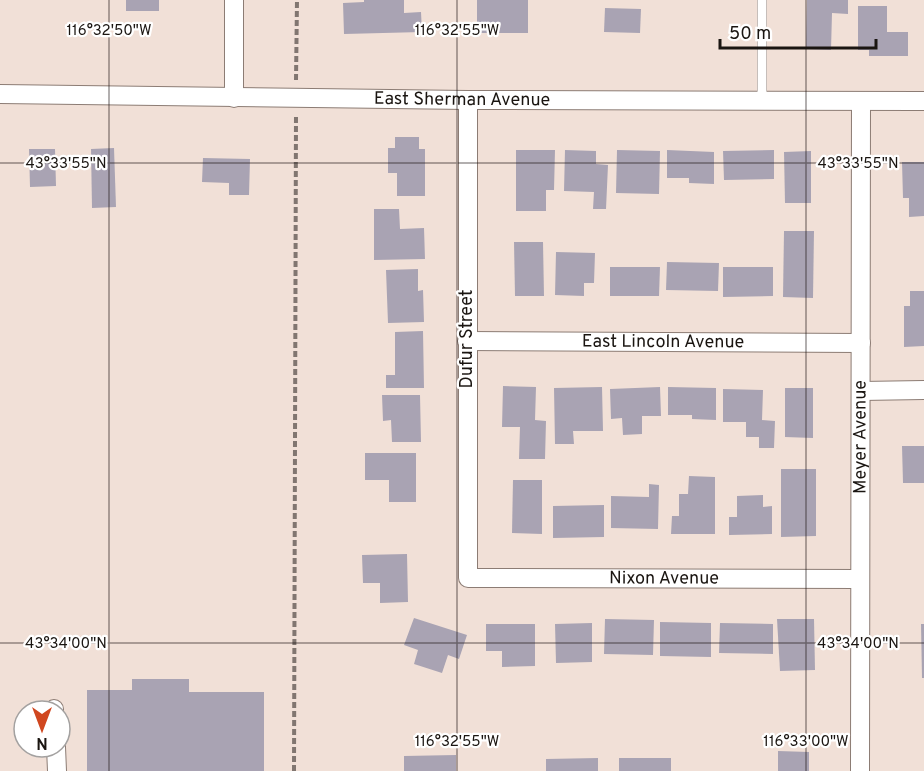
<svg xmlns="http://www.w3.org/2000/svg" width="924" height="771" viewBox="0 0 924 771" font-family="Overpass,sans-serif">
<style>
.building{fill:#a9a3b3}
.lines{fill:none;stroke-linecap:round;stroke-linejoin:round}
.service-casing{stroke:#8c7c74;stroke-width:10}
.minor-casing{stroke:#8c7c74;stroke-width:20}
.path{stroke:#817670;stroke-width:4;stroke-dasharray:6 3;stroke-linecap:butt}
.service{stroke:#fff;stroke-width:9}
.minor{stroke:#fff;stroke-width:18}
.ticks{fill:none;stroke:#1a1511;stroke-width:1.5;stroke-opacity:0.45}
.labels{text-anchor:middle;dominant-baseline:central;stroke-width:4.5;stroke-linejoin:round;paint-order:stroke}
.street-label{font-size:18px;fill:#1a1511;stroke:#fff}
.ticks-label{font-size:15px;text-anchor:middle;fill:#1a1511;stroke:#fff;stroke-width:4.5;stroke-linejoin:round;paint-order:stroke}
</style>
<rect width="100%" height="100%" fill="#f1e0d7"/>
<g class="building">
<rect x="126" y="0" width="33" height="11"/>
<polygon points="364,0 404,0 404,13 421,12 422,32 344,34 343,3 364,2"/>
<rect x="477" y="0" width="51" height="33"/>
<polygon points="807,0 848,0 848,14 832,13 831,50 806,49"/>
<polygon points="858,6 887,6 887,32 908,32 908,56 869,56 869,50 858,50"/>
<polygon points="605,8 641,9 640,33 604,32"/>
<polygon points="395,137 419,137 419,149 425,149 425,196 397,196 397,173 388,173 388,148 395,148"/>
<polygon points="114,148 116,207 92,208 91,149"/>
<polygon points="29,149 55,149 56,186 30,187"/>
<polygon points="516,150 555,150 554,190 546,190 546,211 516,211"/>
<polygon points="565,150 596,151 596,164 608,165 606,209 593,209 594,192 564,191"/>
<polygon points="617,150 660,151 659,194 616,193"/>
<polygon points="667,150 714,152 714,184 689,183 689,178 667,178"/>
<polygon points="774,150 774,179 724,180 723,151"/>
<polygon points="811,151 811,203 785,203 784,152"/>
<polygon points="203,158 250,159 249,195 229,195 229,183 202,182"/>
<polygon points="902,162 924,162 924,216 909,217 909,198 903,198"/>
<polygon points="374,209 399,209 400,229 424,228 425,259 374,260"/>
<polygon points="784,231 814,231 813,298 783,297"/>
<polygon points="514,242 543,242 544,296 515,296"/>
<polygon points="556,252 595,253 594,283 584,283 584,296 555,295"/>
<polygon points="667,262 719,263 718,291 666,290"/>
<polygon points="610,267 660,267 659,296 610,296"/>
<polygon points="723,267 773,267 773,296 723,297"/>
<polygon points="418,269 418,291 423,290 424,322 388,323 386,270"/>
<polygon points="910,291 924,291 924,346 904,347 904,306 910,306"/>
<polygon points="423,331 424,388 386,388 386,375 395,375 395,332"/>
<polygon points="503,386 536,387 535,420 546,421 545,459 519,459 520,427 502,427"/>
<polygon points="602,387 603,431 573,431 574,444 555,444 554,388"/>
<polygon points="660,387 661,416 642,416 642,434 623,435 622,418 611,419 610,389"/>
<polygon points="668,387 716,388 716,420 692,419 692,415 668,415"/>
<polygon points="785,388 813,388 813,438 785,437"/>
<polygon points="723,389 763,390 762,420 775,421 774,448 759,448 759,437 746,437 746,422 723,422"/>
<polygon points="382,395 420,395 421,442 392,442 391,420 383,421"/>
<polygon points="902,446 924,446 924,483 903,483"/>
<polygon points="365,453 416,453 416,502 389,502 389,480 365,480"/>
<polygon points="781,469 816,469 816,536 781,537"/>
<polygon points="689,476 715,477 715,534 671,534 672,516 679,516 679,494 688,494"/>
<polygon points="513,480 542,480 542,534 512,533"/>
<polygon points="649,484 659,485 658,529 611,528 611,496 649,497"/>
<polygon points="763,495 763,507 772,506 772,534 729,535 729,517 737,517 737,496"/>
<polygon points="604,505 604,537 553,538 553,506"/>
<polygon points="407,554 408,602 380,603 380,583 363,583 362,555"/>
<polygon points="414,618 467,635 459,659 448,655 442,673 414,664 418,650 404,645"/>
<polygon points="605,619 654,620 653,655 604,654"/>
<polygon points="777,619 814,619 815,670 780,671"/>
<polygon points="660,622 711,623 711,657 660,656"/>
<polygon points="592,623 592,662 556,663 555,624"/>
<polygon points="720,623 773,624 773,654 719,653"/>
<polygon points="486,624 535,624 535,666 502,667 502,651 486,651"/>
<polygon points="921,624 924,624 924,678 922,678"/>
<polygon points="132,679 189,679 189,692 264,692 264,771 87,771 87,690 132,690"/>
<polygon points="778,751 809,752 809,771 778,771"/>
<polygon points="456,755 456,771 404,771 404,756"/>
<polygon points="598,758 598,771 546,771 546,759"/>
<rect x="619" y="758" width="52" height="13"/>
</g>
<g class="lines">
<defs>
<polyline id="service" points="762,0 762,101"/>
<g id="minor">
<path id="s1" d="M0 94 468 100 924 101"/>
<polyline points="234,98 234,0"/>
<path id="s2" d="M468 100V578L860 579"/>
<path id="s3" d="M467 341 861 343"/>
<polyline points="861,391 924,390"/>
<polyline points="54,709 54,711"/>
<polyline points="56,747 57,771"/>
<path id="s4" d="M860 771 861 101"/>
</g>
</defs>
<use href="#service" class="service-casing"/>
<use href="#minor" class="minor-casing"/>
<g class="path">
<polyline points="296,80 297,0"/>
<polyline points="294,771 296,115"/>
</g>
<use href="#service" class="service"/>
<use href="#minor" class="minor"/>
</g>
<path class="ticks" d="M109 0V771M457 0V771M806 0V771M0 163H924M0 643H924"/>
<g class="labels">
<g class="street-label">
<text stroke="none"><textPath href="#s1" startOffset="462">East Sherman Avenue</textPath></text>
<text transform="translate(467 339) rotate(-90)">Dufur Street</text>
<text stroke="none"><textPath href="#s3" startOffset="196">East Lincoln Avenue</textPath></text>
<text stroke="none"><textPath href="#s4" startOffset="334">Meyer Avenue</textPath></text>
<text stroke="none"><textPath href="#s2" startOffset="674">Nixon Avenue</textPath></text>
</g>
</g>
<g class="ticks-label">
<text x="109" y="35">116°32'50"W</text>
<text x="457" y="35">116°32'55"W</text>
<text x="858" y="168">43°33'55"N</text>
<text x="66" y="168">43°33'55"N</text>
<text x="858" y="648">43°34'00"N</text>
<text x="66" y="648">43°34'00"N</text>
<text x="457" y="746">116°32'55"W</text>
<text x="806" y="746">116°33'00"W</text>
</g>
<g transform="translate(42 729) rotate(180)"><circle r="28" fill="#ffffff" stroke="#a3a1a0" stroke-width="1.5"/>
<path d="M0-4.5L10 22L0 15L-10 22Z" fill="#d0471f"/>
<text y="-9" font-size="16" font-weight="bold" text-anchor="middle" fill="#1a1511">N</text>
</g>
<path d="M720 39v9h156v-9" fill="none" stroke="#1a1511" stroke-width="3"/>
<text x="729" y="39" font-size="18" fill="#1a1511" stroke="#ffffff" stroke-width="4.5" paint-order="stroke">50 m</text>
</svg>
